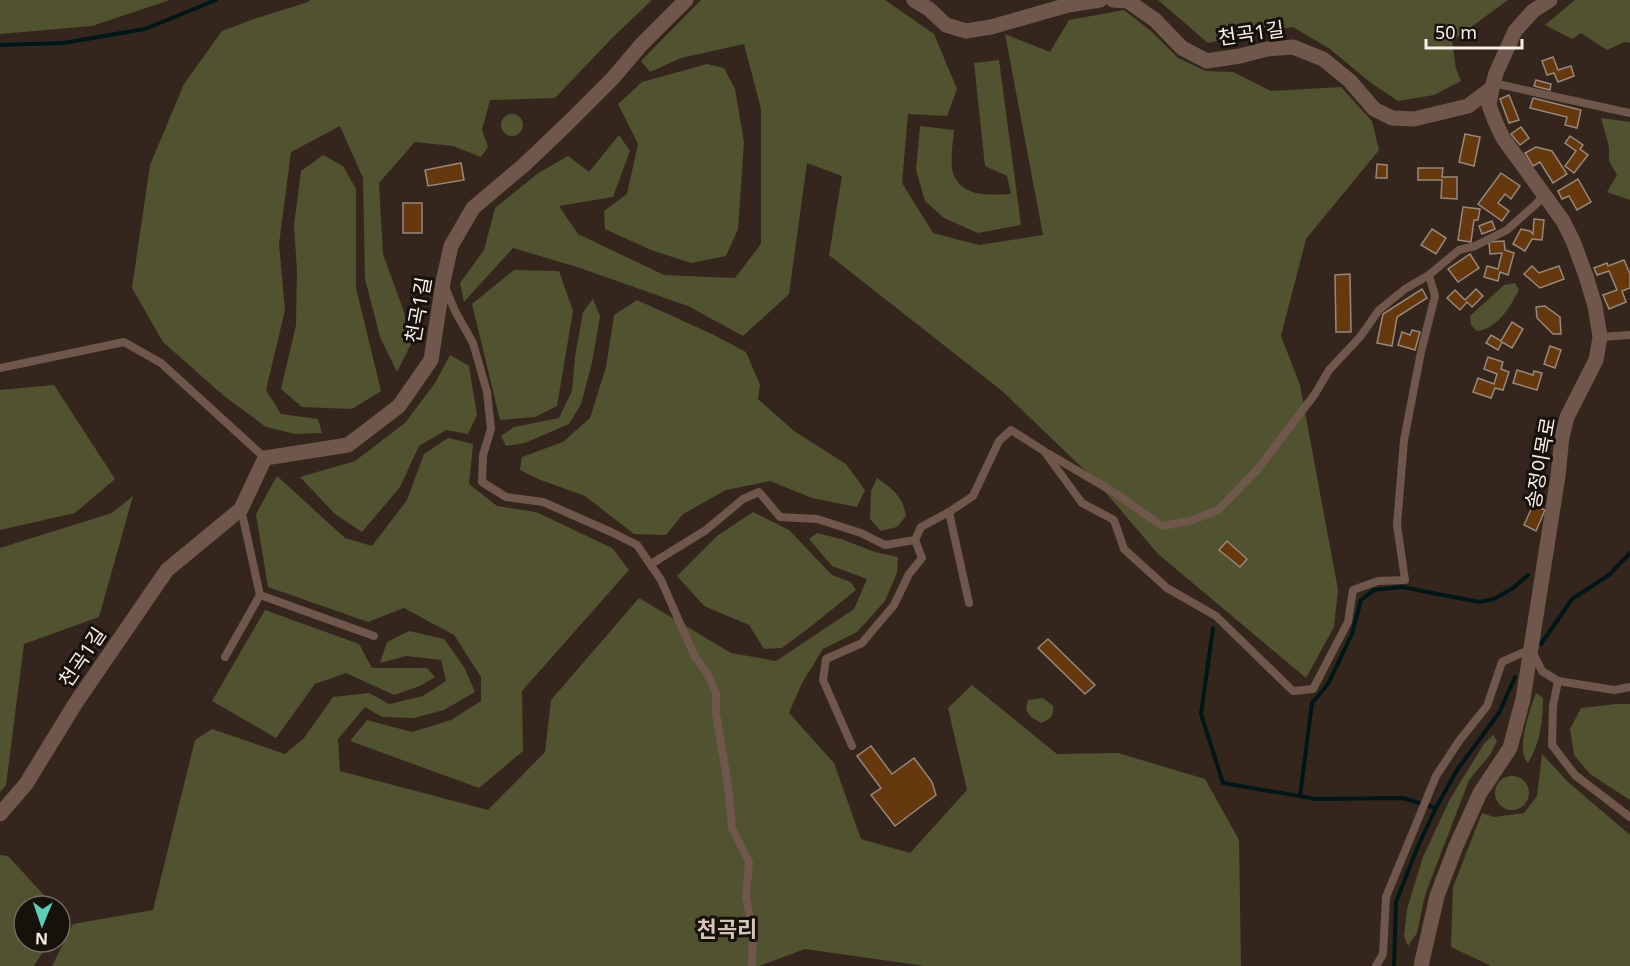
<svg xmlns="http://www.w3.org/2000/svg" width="1630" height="966" viewBox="0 0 1630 966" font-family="'Noto Sans','Noto Sans KR',sans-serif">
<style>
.green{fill:#515230}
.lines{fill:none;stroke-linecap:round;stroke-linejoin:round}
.stream{stroke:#001618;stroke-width:4}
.building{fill:#66380e;stroke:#98877b;stroke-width:1.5}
.lane{stroke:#70574b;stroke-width:8}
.street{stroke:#70574b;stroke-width:15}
.labels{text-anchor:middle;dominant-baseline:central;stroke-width:6;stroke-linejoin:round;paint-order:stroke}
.street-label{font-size:20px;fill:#faf0e9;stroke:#17110c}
.quarter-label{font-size:22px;font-weight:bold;fill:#d6c4b7;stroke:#17110c}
</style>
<rect width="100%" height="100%" fill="#34261c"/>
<g class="green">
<polygon points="0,0 170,0 92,26 0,34"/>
<polygon points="310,0 652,0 613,37 555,98 490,100 482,130 488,147 481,157 453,146 415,142 379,183 383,254 404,312 411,344 397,372 380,337 365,279 363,178 340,126 291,152 279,244 285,310 266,390 281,414 318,419 322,433 295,434 266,427 224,396 163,342 132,288 150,165 184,84 222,31 257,18 308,2"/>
<polygon points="701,0 885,0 934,34 957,89 947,116 908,114 902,183 933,233 979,245 1043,235 1005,34 1050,52 1069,20 1124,10 1151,31 1178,58 1206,71 1233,72 1271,91 1341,87 1372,121 1379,150 1306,239 1281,336 1300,385 1338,590 1334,627 1306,678 1158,554 1096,481 1001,390 829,255 842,176 807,163 789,294 743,336 688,306 577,267 513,248 464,302 460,283 484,250 495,208 537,174 568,156 589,172 619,135 630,151 613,197 559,206 578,234 664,275 735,278 761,244 761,109 744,44 681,58 650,72 641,61"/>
<polygon points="1158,0 1508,0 1452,41 1456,69 1461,81 1434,95 1398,101 1371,83 1330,49 1293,27 1248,34 1208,43"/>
<polygon points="1575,0 1630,0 1630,43 1625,42 1607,50 1581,33 1572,39 1545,25"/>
<path d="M999 60 1021 225 978 233 944 218 925 201 916 170 920 126 954 130C953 139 950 165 953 173 962 198 990 195 1011 194L1007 176 985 166 974 63Z"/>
<polygon points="707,64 724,68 735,89 744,142 738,229 726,256 691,263 651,250 605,229 604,211 627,194 638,144 618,104 642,82"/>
<circle cx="512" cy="125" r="11"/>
<polygon points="1601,118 1630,122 1630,200 1607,192 1617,175 1609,161 1609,147"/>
<polygon points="323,155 343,166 356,189 356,288 381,391 352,409 302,407 281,389 296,325 297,270 294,225 301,171"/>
<polygon points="514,270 559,271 573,311 557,406 535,417 500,420 472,304"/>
<path d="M1515 283 1519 290C1510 307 1497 329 1477 331L1471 325 1470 316 1504 285Z"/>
<polygon points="593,299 600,316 592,363 581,404 569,424 525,443 506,446 501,436 514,427 559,418 572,391 575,357 583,312"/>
<polygon points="637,300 714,335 746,352 760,385 758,399 794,431 846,464 865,490 857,507 812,498 770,481 726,490 683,514 666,535 634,534 585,496 538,479 520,470 522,457 563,442 590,418 606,367 614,315"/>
<polygon points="450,355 469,366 477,415 468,434 446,430 419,446 400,487 362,532 335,514 300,477 355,461 405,423 435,383"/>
<polygon points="54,385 115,479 75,513 0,530 0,390"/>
<polygon points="448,438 473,444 469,484 497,506 536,512 612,548 629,570 522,691 523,751 479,788 350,741 367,720 412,732 451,720 481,701 481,677 454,635 404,608 368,622 268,587 256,514 277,476 345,538 372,546 407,500 424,454"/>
<path d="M877 478C892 489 903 496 906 516L897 527 881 531 870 519 871 491Z"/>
<polygon points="133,496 99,617 24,644 6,785 0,792 0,548 112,513"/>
<polygon points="753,512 789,530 832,575 851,582 856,590 814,624 782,648 764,649 749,625 704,606 677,576 717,536"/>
<polygon points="817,533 841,539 875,552 898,557 897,573 885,601 857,632 823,649 802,683 789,713 834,763 861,839 910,853 967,790 948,708 972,685 1057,754 1118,753 1205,779 1239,840 1241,966 925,966 805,949 759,966 52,966 73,924 153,910 195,740 212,729 285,754 304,738 333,697 369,693 389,704 423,696 446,681 441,660 406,656 380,663 387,642 409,631 444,639 464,667 475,692 444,710 414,718 382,717 365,707 338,739 340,771 488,810 545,752 551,700 639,598 731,653 776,661 854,609 867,579 832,566 809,539"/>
<polygon points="265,610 359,644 372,668 427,668 435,677 420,686 394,695 346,673 315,684 276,738 212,701"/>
<path d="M1536 693 1543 698C1543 721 1540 743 1528 763 1515 750 1530 709 1536 693Z"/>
<path d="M1043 698 1053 706C1054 716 1051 719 1041 723L1031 717 1026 710 1028 700Z"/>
<polygon points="1616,704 1630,704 1630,800 1590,774 1574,755 1570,729 1581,708"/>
<polygon points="1493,735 1497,741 1490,755 1469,780 1425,895 1417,933 1408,946 1404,936 1407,909 1423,857 1450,799 1484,744"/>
<polygon points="1542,754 1568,782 1630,835 1630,966 1491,966 1451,947 1453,887 1482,813 1494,817 1524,813 1537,796"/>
<circle cx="1512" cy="793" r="17"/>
<polygon points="0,855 8,856 54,906 24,906 24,942 49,942 34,966 0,966"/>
</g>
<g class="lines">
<g class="stream">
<polyline points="0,45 63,43 145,29 216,0"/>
<polyline points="1213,628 1201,714 1223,783 1316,799 1403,798 1436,808"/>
<polyline points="1541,644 1572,599 1609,575 1630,553"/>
<polyline points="1300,796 1312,703 1328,684 1352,634 1361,600 1374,590 1402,587 1479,602 1494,599 1513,588 1528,575"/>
<polyline points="1394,966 1396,902 1418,846 1436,808 1457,770 1499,713 1515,677"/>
</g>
</g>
<g class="building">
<polygon points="1553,57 1558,70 1571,66 1574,76 1558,82 1554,73 1547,75 1542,61"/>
<polygon points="1536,80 1551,84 1550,90 1534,86"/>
<polygon points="1509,95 1519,120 1509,123 1500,99"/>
<polygon points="1533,98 1581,110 1577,128 1565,125 1567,117 1530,108"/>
<polygon points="1521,127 1529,138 1520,145 1511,134"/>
<polygon points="1465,134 1480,137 1474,166 1459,162"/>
<polygon points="1570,136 1583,145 1580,149 1588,155 1574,173 1565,166 1576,151 1565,143"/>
<polygon points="1536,147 1552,151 1567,174 1553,183 1540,162 1533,166 1525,153"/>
<polygon points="461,163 464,180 428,186 425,170"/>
<polygon points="1377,164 1387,165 1387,178 1376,178"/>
<polygon points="1418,168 1443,168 1442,177 1457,177 1457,199 1441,198 1442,180 1418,180"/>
<polygon points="1501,173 1520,186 1511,199 1505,194 1498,203 1509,211 1502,221 1478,204"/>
<polygon points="1578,179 1591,202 1577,210 1569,196 1562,199 1558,191"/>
<rect x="403" y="203" width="19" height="30"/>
<polygon points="1463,207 1480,209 1478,220 1474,220 1471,242 1458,240"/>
<polygon points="1534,219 1544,220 1542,240 1532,239 1525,251 1513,244 1521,229 1530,231 1533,234"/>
<polygon points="1492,221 1495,229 1482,234 1479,226"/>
<polygon points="1432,229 1446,238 1436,254 1421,245"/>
<polygon points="1504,241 1505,250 1514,253 1508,275 1500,272 1498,281 1484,277 1487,266 1498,269 1502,253 1490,254 1489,242"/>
<polygon points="1470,254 1479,268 1458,282 1448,269"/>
<polygon points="1624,260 1630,274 1630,288 1622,291 1626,302 1609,309 1603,295 1617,290 1609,271 1597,275 1594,268 1607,263 1608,266"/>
<polygon points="1532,266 1539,273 1559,266 1564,279 1540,288 1524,274"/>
<polygon points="1350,274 1351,332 1336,332 1335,275"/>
<polygon points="1422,289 1427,298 1397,317 1392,346 1377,343 1383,314"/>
<polygon points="1476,289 1483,296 1472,307 1467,302 1460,310 1447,298 1455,290 1465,300"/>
<polygon points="1545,306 1560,317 1561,334 1553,334 1537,318 1536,307"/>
<polygon points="1512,322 1523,329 1512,348 1502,342 1498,350 1486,343 1491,335 1501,341"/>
<polygon points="1412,330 1420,332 1415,350 1398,345 1402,332 1410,335"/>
<polygon points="1550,346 1561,350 1555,368 1544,364"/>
<polygon points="1488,357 1503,362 1501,369 1509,372 1503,390 1495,388 1491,398 1473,392 1478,378 1494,384 1497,374 1484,369"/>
<polygon points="1517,370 1533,375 1534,371 1542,373 1537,390 1513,383"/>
<polygon points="1533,505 1545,510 1536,531 1524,525"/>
<polygon points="1227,541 1247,559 1240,567 1219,550"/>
<polygon points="1048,639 1095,685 1085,694 1038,648"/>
<polygon points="871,746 892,774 914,758 932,782 936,795 895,826 871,795 881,788 857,756"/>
</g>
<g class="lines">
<g class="lane">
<polyline points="1493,83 1630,113"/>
<polyline points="445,287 455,311 473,343 487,392 491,429 483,455 482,482 506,497 543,502 611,532 637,545 661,580 694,655 708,675 716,693 716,714 728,785 732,828 749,862 746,896 753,935 752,966"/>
<polyline points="1600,337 1630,335"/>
<polyline points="0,368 124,342 161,363 265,458"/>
<polyline points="1049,454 1115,493 1162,526 1190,521 1218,510 1257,470 1315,394 1329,370 1360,337 1379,310 1405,289 1429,275"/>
<polyline points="241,509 260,595 374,636"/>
<polyline points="949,512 969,603"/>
<polyline points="651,564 706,530 743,499 759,492 780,517 817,519 861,533 885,545 915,540"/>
<polyline points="225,657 260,595"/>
<polyline points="1558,681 1553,706 1552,745 1575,775 1630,817"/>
<polyline points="852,746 823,680 826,659 862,643 894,605 909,574 922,558 915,540 921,527 949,512 973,496 999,441 1011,430 1044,451 1082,503 1114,520 1124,549 1167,588 1216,616 1293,691 1313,689 1348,622 1353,590 1378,581 1405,580 1397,525 1404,440 1421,352 1435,296 1429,275 1459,250 1475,246 1507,230 1536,204 1544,195"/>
<polyline points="1376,966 1383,954 1386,897 1436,776 1459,741 1487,706 1502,662 1531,649 1542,671 1558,681 1614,690 1630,687"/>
</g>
<g class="street">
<polyline points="914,0 929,9 946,25 966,31 991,27 1068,5 1100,0"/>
<polyline points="1113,0 1128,1 1155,20 1182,48 1207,61 1240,56 1267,49 1293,47 1323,59 1350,81 1374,109 1392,118 1414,119 1468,106 1492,88"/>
<polyline points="0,814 26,784 75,704 167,570 241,509 265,458 348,445 399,406 431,360 443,282 451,246 473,208 524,165 567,124 613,78 641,45 686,0"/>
<polyline points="1421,966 1437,896 1456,846 1480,793 1510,748 1523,699 1558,476 1562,437 1567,417 1596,360 1600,337 1595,306 1586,276 1573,241 1563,221 1503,138 1495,121 1489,105 1492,88 1496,73 1515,31 1533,11 1550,0"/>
</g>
</g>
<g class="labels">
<g class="street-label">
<text transform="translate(1251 33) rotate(-8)">천곡1길</text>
<text transform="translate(418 310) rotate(-80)">천곡1길</text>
<text transform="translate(1540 463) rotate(-80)">송정이목로</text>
<text transform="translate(82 657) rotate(-56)">천곡1길</text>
</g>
<g class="quarter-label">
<text x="727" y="928">천곡리</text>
</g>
</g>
<g transform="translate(42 924) rotate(182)"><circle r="28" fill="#17110c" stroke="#726a64" stroke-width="1.5"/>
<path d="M0-4.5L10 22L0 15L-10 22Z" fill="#5dceb9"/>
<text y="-9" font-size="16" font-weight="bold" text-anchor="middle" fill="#faf0e9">N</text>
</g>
<path d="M1426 39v9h96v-9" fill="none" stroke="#faf0e9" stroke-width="3"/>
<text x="1435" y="39" font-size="18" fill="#faf0e9" stroke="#17110c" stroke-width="4.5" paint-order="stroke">50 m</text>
</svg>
